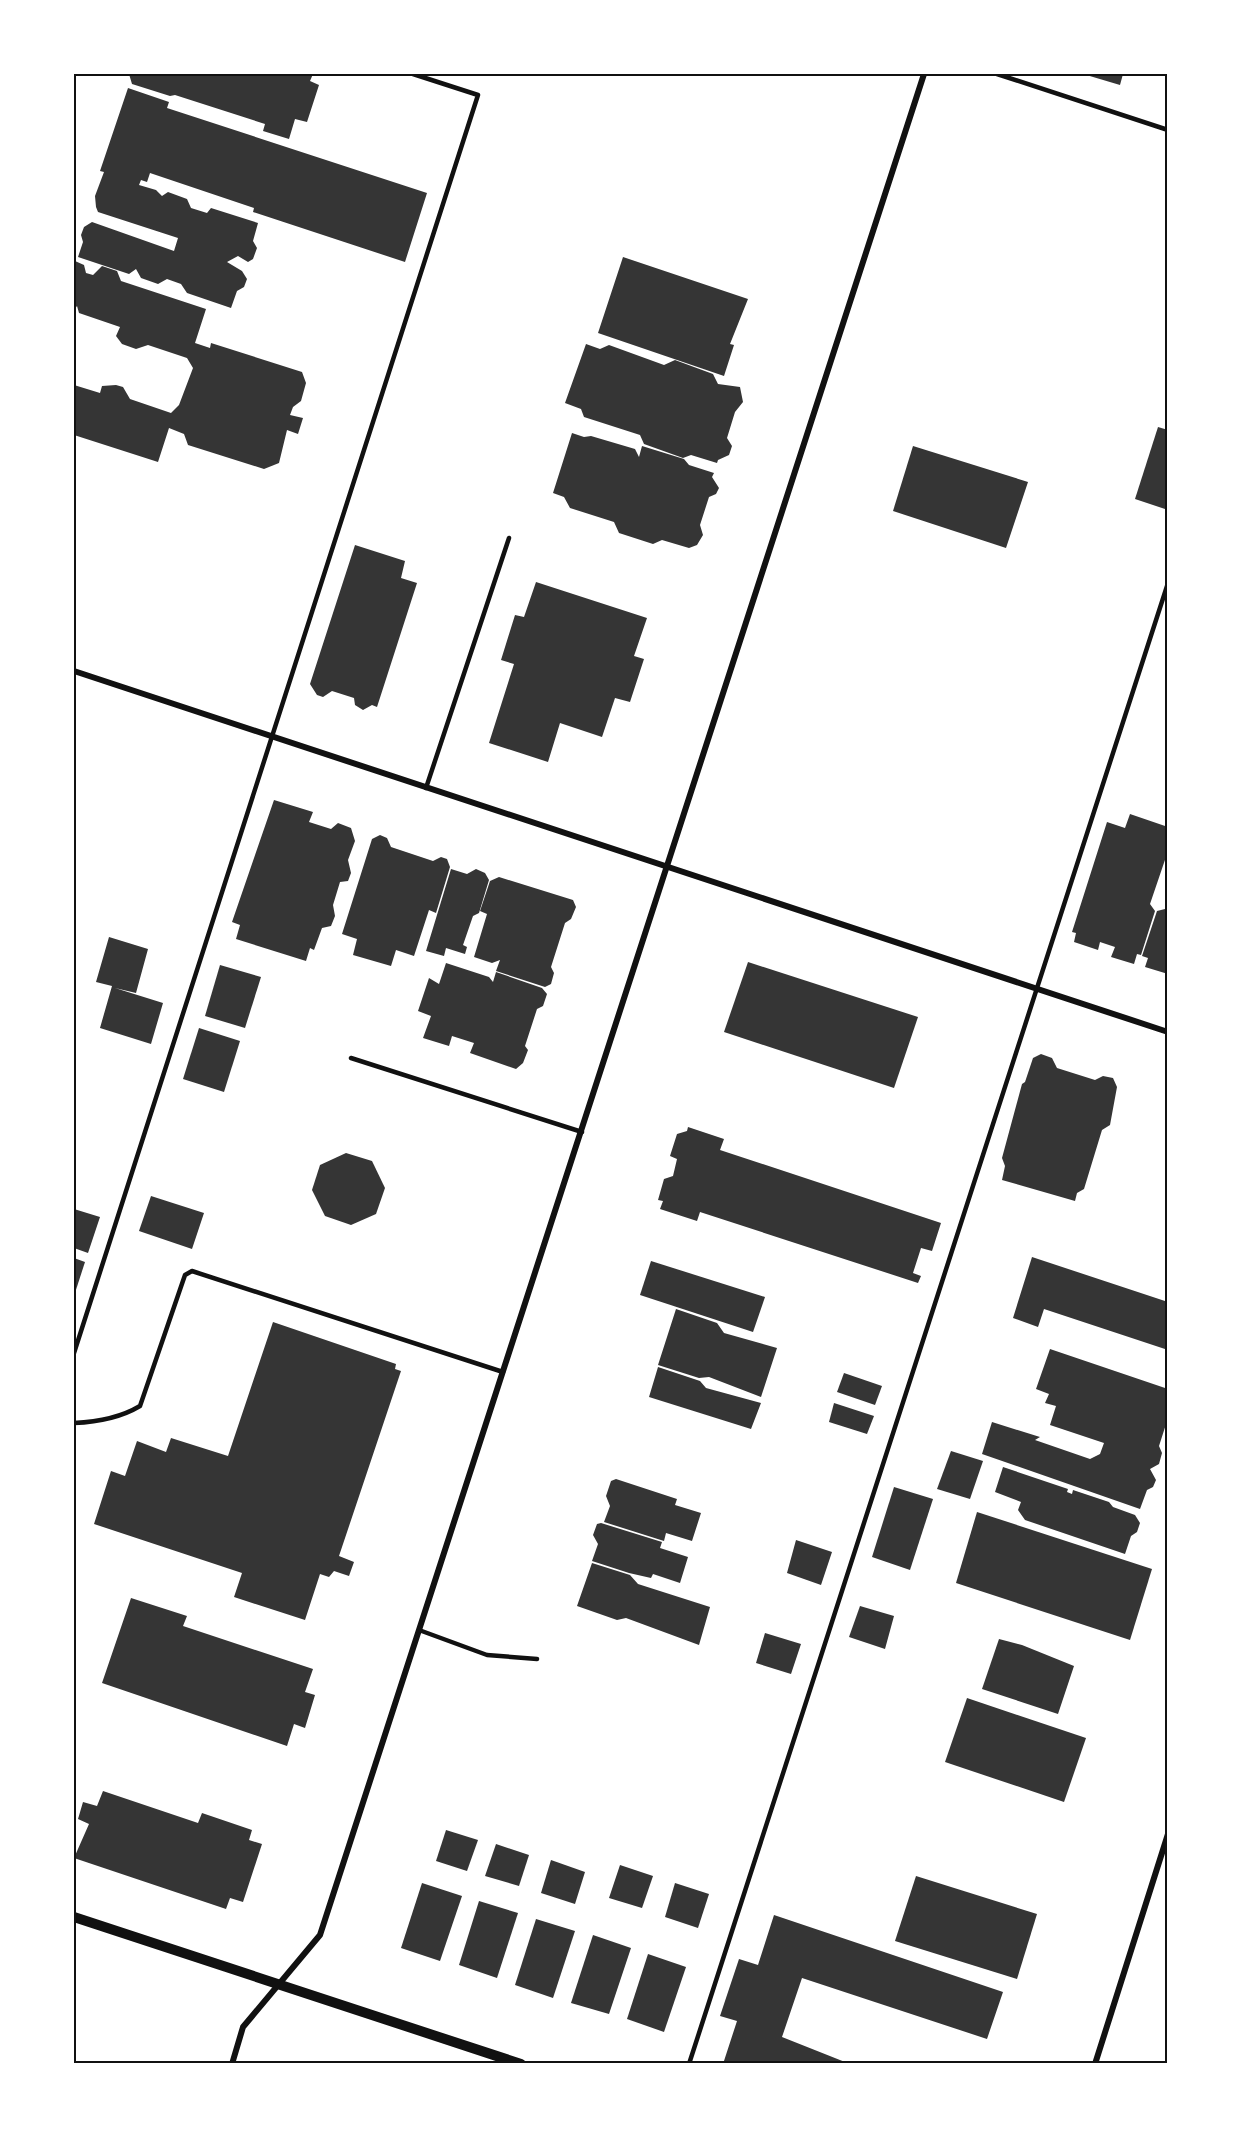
<svg xmlns="http://www.w3.org/2000/svg" width="1241" height="2137" viewBox="0 0 1241 2137" font-family="'DM Sans',sans-serif">
<style>
.building{fill:#353535}
.lines{fill:none;stroke-linecap:round;stroke-linejoin:round}
.service{stroke:#111;stroke-width:4.5}
.minor{stroke:#111;stroke-width:6}
.tertiary{stroke:#111;stroke-width:10}
.neatline{fill:none;stroke:#111;stroke-width:2}
</style>
<rect width="100%" height="100%" fill="#fff"/>
<g class="building">
<polygon points="129,74 313,74 310,81 319,85 307,122 295,119 289,139 263,131 265,124 175,95 170,96 132,84"/>
<polygon points="1083,74 1123,74 1120,85"/>
<polygon points="128,88 169,102 167,108 427,193 405,262 253,212 254,208 150,173 147,182 141,180 139,185 156,190 162,196 168,192 187,199 191,208 207,213 211,208 258,223 253,241 257,248 253,259 248,262 238,256 227,262 242,271 247,279 244,287 237,291 231,308 187,293 181,284 167,279 158,284 141,278 136,269 129,274 78,257 83,242 81,235 84,227 92,222 174,251 178,238 98,212 96,207 95,196 104,172 100,171"/>
<polygon points="623,257 748,299 730,344 734,345 724,376 598,333"/>
<polygon points="75,261 84,265 86,273 93,275 102,266 117,271 121,281 206,309 195,343 210,348 211,343 302,372 306,383 301,401 293,407 290,415 303,418 298,434 287,430 279,463 264,469 188,445 184,434 169,428 158,462 74,435 74,385 100,393 102,386 116,385 123,387 130,399 171,413 179,405 193,368 187,358 148,345 136,349 122,344 116,336 120,327 79,313 77,306 74,310"/>
<polygon points="586,344 600,349 609,345 664,365 675,360 713,374 718,384 740,387 743,402 735,412 727,438 732,446 729,455 718,460 717,463 691,455 683,458 644,444 640,435 584,417 581,409 565,403"/>
<polygon points="1158,427 1168,430 1168,510 1135,499"/>
<polygon points="572,433 584,437 591,436 635,449 639,457 642,446 684,459 689,465 714,473 712,477 719,488 716,494 709,497 700,525 703,535 697,545 689,548 662,540 653,544 619,533 614,522 570,508 564,497 553,493"/>
<polygon points="913,446 1028,482 1006,548 893,511"/>
<polygon points="355,545 405,561 401,578 417,583 377,707 372,705 363,710 355,705 354,698 332,691 323,697 317,695 310,684"/>
<polygon points="536,582 647,618 634,656 644,659 630,702 615,698 602,737 560,723 548,762 489,743 514,664 501,660 515,615 524,617"/>
<polygon points="274,800 313,812 309,822 331,829 338,823 351,828 355,841 348,860 351,873 348,881 340,882 333,905 335,916 331,926 322,928 314,950 310,948 306,961 236,939 240,925 232,922"/>
<polygon points="1130,814 1168,827 1168,851 1150,904 1155,911 1141,955 1137,954 1134,964 1111,957 1115,947 1100,942 1098,950 1074,942 1076,933 1072,932 1107,822 1125,828"/>
<polygon points="380,835 387,838 391,847 433,861 441,857 447,859 450,867 436,913 429,910 414,956 396,950 391,966 353,955 357,939 342,934 372,839"/>
<polygon points="451,869 467,874 476,869 485,873 489,880 479,913 473,916 463,945 467,947 465,954 446,948 444,956 426,951"/>
<polygon points="499,877 573,900 576,907 571,919 565,923 551,967 554,973 551,984 545,987 496,971 500,960 492,963 474,957 487,914 480,911 490,881"/>
<polygon points="1167,903 1168,904 1168,974 1145,967 1148,958 1142,956 1157,911 1165,909"/>
<polygon points="109,937 148,949 136,993 115,988 163,1003 151,1044 100,1028 112,986 96,982"/>
<polygon points="748,962 918,1017 894,1088 724,1032"/>
<polygon points="446,963 489,977 493,982 496,972 542,988 547,994 543,1006 537,1009 525,1046 528,1050 523,1063 516,1069 470,1053 474,1043 452,1036 449,1046 423,1038 431,1016 418,1011 429,978 439,984"/>
<polygon points="220,965 261,977 245,1028 205,1016"/>
<polygon points="199,1028 240,1041 224,1092 183,1079"/>
<polygon points="1041,1054 1052,1058 1057,1068 1095,1080 1103,1076 1113,1078 1117,1087 1110,1125 1102,1130 1084,1189 1077,1193 1075,1201 1002,1180 1005,1166 1002,1158 1022,1084 1025,1082 1033,1058"/>
<polygon points="688,1127 724,1139 720,1150 941,1223 932,1251 921,1248 913,1273 921,1276 918,1283 700,1212 697,1221 660,1209 663,1201 658,1200 664,1179 673,1176 677,1159 670,1156 677,1134 687,1131"/>
<polygon points="346,1153 372,1161 385,1188 376,1214 351,1225 325,1216 312,1190 320,1165"/>
<polygon points="151,1196 204,1213 192,1249 139,1231"/>
<polygon points="74,1209 100,1217 88,1253 74,1248"/>
<polygon points="1032,1257 1168,1302 1168,1350 1044,1309 1038,1327 1013,1318"/>
<polygon points="74,1258 85,1262 74,1296"/>
<polygon points="651,1261 765,1297 753,1332 640,1295"/>
<polygon points="676,1309 717,1323 724,1333 777,1348 761,1397 709,1377 699,1378 658,1365"/>
<polygon points="273,1322 396,1364 395,1369 401,1371 339,1556 354,1562 349,1576 334,1571 329,1577 320,1574 305,1620 234,1597 242,1573 94,1524 111,1471 125,1476 137,1441 166,1452 171,1438 228,1456"/>
<polygon points="1050,1349 1168,1389 1168,1418 1159,1446 1162,1453 1159,1464 1150,1469 1156,1480 1153,1487 1147,1490 1140,1509 982,1454 992,1422 1040,1437 1035,1440 1090,1459 1100,1454 1104,1443 1050,1425 1056,1406 1045,1403 1049,1394 1036,1389"/>
<polygon points="658,1367 700,1381 706,1388 761,1403 751,1429 649,1397"/>
<polygon points="844,1373 882,1386 875,1405 837,1392"/>
<polygon points="834,1403 874,1416 867,1434 829,1422"/>
<polygon points="951,1451 983,1461 970,1499 937,1489"/>
<polygon points="1003,1467 1068,1489 1067,1492 1072,1494 1073,1490 1109,1502 1113,1507 1135,1515 1140,1523 1137,1532 1131,1536 1125,1554 1025,1520 1018,1510 1021,1502 995,1492"/>
<polygon points="616,1479 677,1499 675,1505 701,1513 692,1541 666,1533 664,1541 604,1522 610,1506 606,1496 611,1481"/>
<polygon points="894,1487 933,1499 910,1570 872,1557"/>
<polygon points="977,1512 1152,1569 1130,1640 956,1583"/>
<polygon points="601,1523 662,1542 660,1548 688,1557 680,1583 653,1574 651,1578 629,1573 592,1561 598,1544 593,1535 597,1524"/>
<polygon points="796,1540 832,1552 821,1585 787,1573"/>
<polygon points="592,1563 630,1575 638,1584 710,1607 699,1645 626,1618 617,1620 577,1606"/>
<polygon points="131,1598 187,1616 183,1626 313,1669 305,1692 315,1695 305,1728 294,1724 287,1746 102,1683"/>
<polygon points="860,1606 894,1616 885,1649 849,1637"/>
<polygon points="765,1633 801,1644 791,1674 756,1663"/>
<polygon points="999,1639 1022,1645 1074,1666 1058,1714 982,1689"/>
<polygon points="967,1698 1086,1738 1064,1802 945,1762"/>
<polygon points="103,1791 198,1823 202,1813 252,1830 249,1840 262,1844 243,1902 230,1898 226,1909 74,1858 89,1824 78,1819 83,1802 97,1806"/>
<polygon points="446,1830 478,1840 467,1871 436,1861"/>
<polygon points="496,1844 529,1855 519,1886 485,1876"/>
<polygon points="551,1860 585,1872 575,1904 541,1893"/>
<polygon points="620,1865 653,1876 642,1908 609,1898"/>
<polygon points="916,1876 1037,1914 1017,1979 895,1941"/>
<polygon points="422,1883 462,1896 440,1961 401,1948"/>
<polygon points="675,1883 709,1894 698,1928 665,1917"/>
<polygon points="479,1901 518,1913 497,1978 459,1965"/>
<polygon points="774,1915 1003,1992 987,2039 802,1978 782,2037 850,2064 723,2064 737,2021 720,2016 739,1959 758,1965"/>
<polygon points="536,1919 575,1931 553,1998 515,1985"/>
<polygon points="593,1935 631,1948 609,2014 571,2003"/>
<polygon points="648,1954 686,1967 664,2032 627,2019"/>
</g>
<g class="lines">
<g class="service">
<polyline points="997,74 1168,130"/>
<polyline points="426,788 509,538"/>
<polyline points="351,1058 582,1132"/>
<polyline points="74,1353 478,95 413,74"/>
<path d="M74 1423C97 1422 120 1418 140 1406L185 1275 192 1271 503 1372"/>
<polyline points="419,1630 487,1655 537,1659"/>
<polyline points="689,2064 1168,583"/>
</g>
<g class="minor">
<polyline points="74,671 1168,1032"/>
<polyline points="232,2064 243,2027 320,1935 924,74"/>
<polyline points="1095,2064 1168,1834"/>
</g>
<polyline class="tertiary" points="74,1917 521,2064"/>
</g>
<rect width="1241" height="2137" fill="none" stroke="#ffffff" stroke-width="150"/>
<rect x="75" y="75" width="1091" height="1987" class="neatline"/>
</svg>
